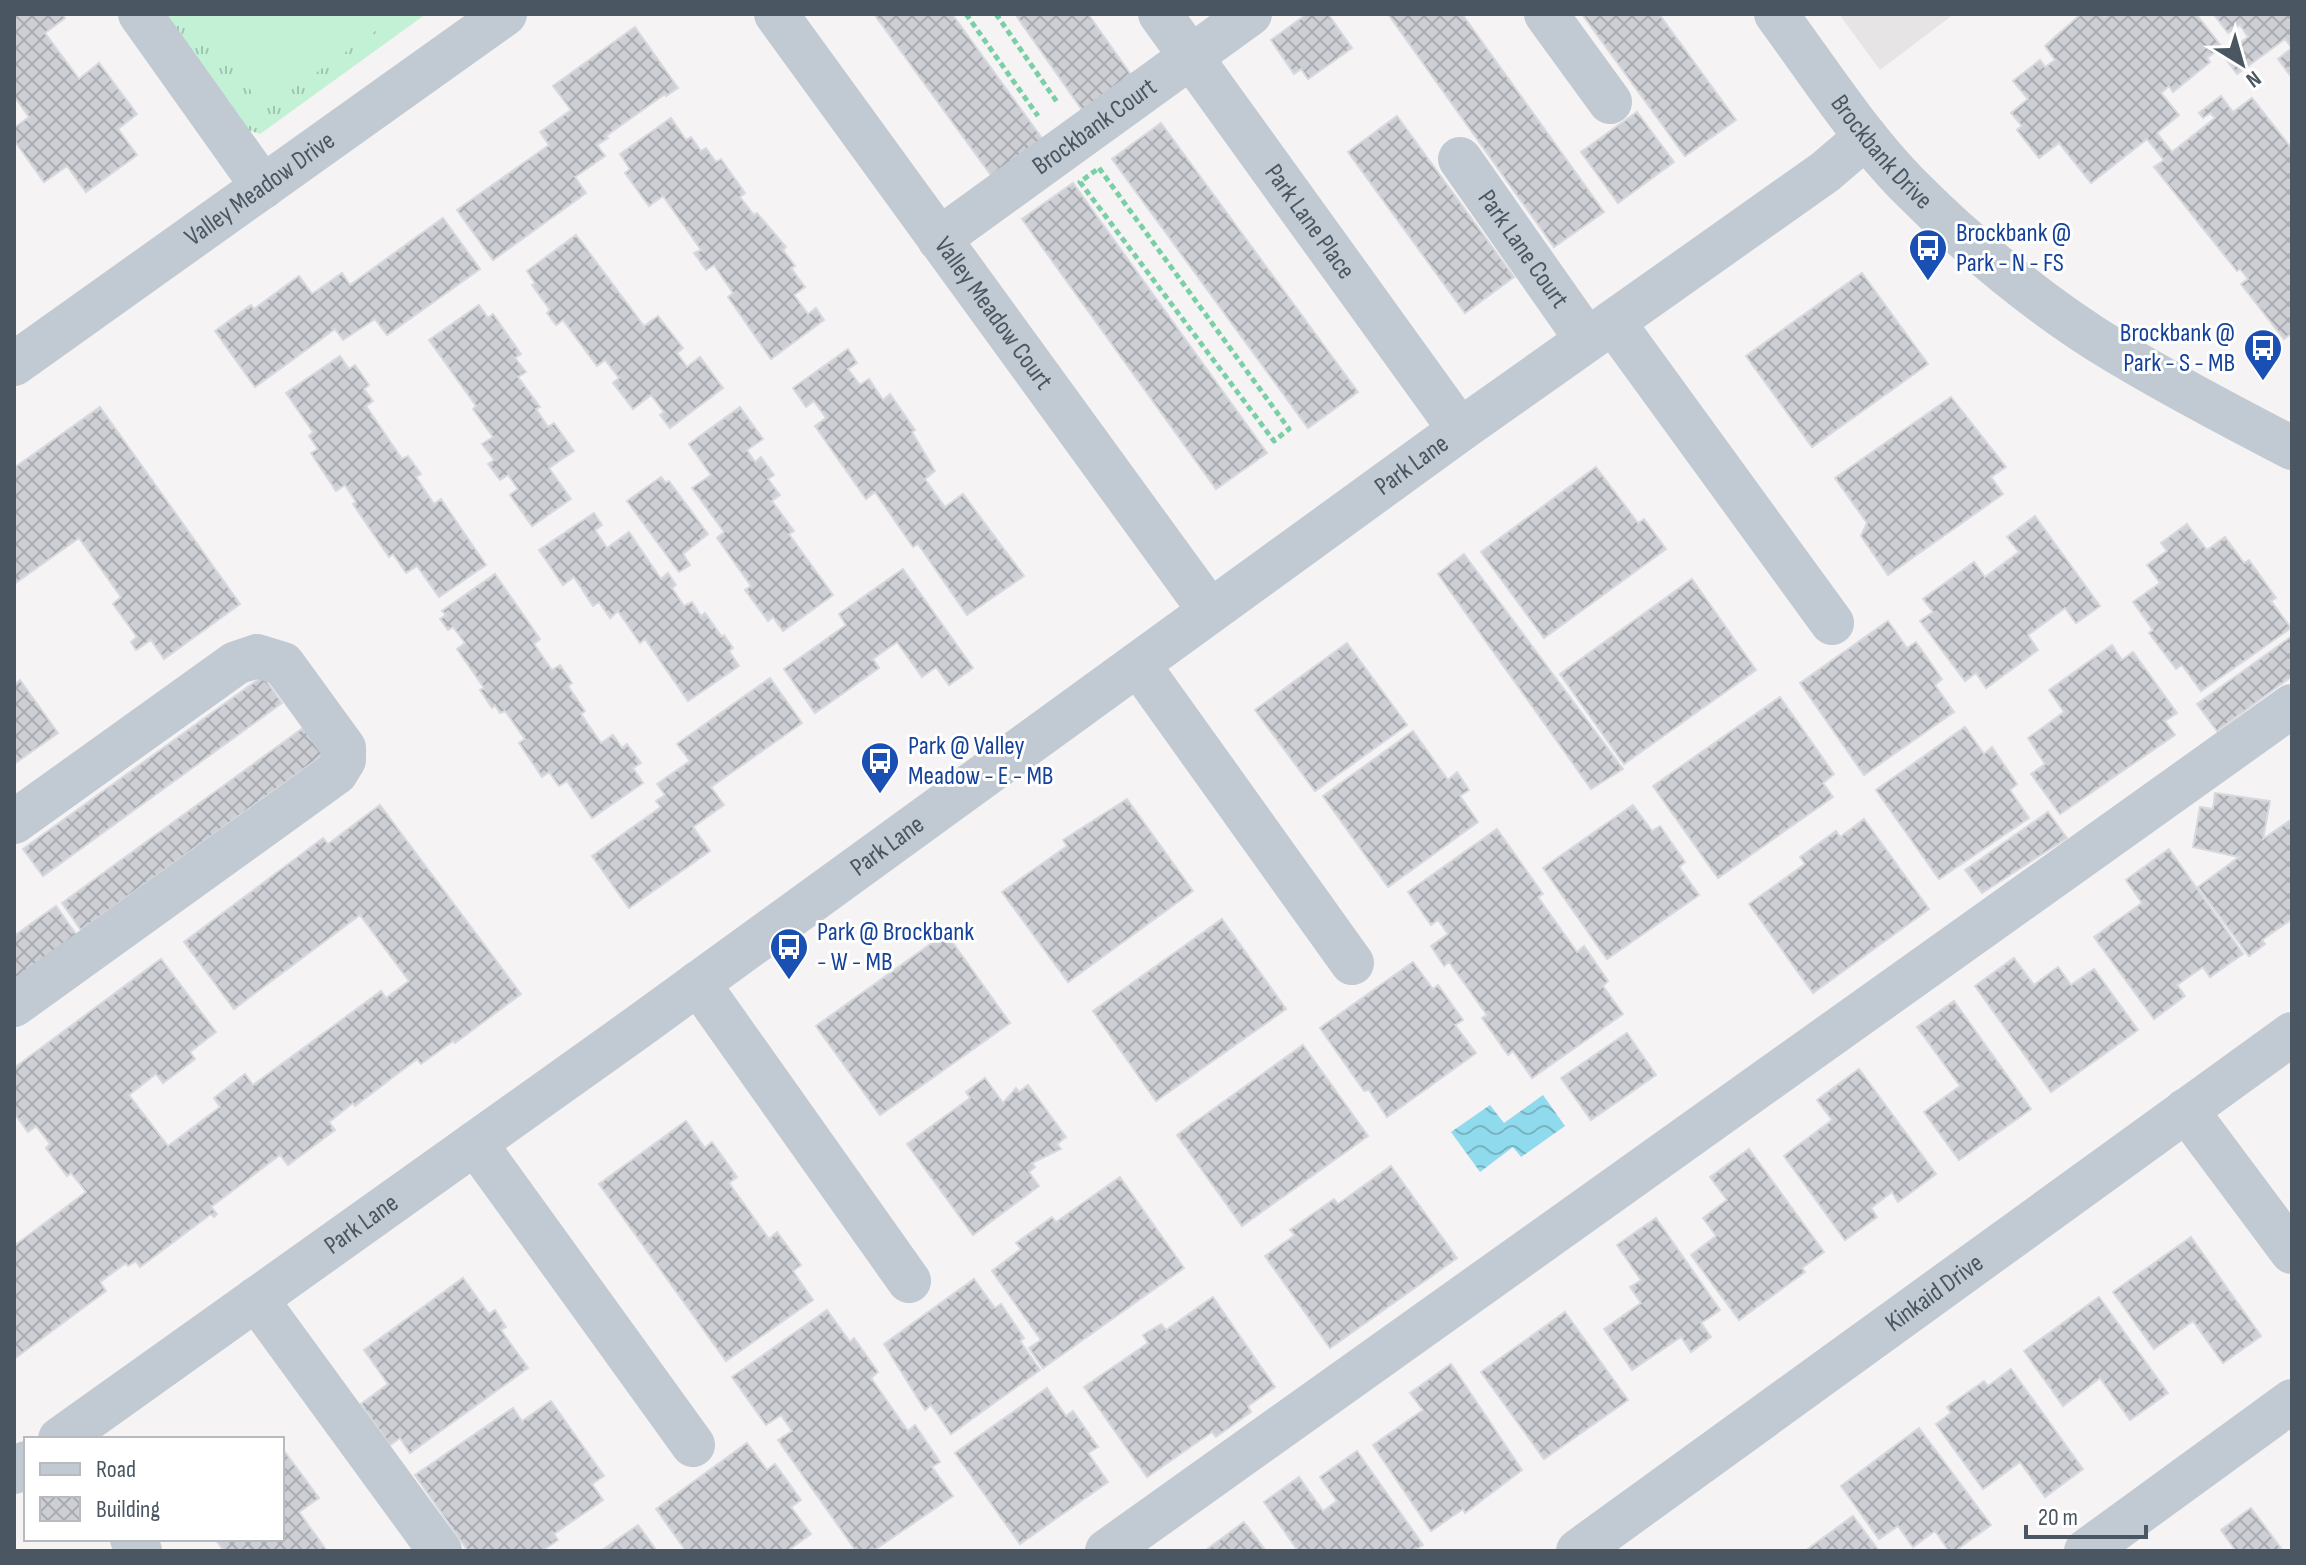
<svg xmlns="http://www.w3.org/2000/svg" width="2306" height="1565" viewBox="0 0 2306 1565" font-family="'Sofia Sans Condensed',sans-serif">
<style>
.education{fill:#e6e4e5}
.grass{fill:url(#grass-tufts)}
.pitch{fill:#c3f1d5}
.water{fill:url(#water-waves)}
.building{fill:url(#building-cross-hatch);stroke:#d7d9de;stroke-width:2}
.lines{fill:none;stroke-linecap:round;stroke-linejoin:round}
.path{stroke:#7ad0a6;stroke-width:5;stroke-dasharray:6 4;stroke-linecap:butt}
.minor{stroke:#c1cad2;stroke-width:44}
.labels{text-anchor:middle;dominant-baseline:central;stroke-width:6;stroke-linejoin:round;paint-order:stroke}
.street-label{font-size:26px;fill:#4a5661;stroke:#fff}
.transit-label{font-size:26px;fill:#164399;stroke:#fff;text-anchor:start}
</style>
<defs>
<pattern id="grass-tufts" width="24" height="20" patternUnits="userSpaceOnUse" patternTransform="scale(2)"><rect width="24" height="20" fill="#c3f1d5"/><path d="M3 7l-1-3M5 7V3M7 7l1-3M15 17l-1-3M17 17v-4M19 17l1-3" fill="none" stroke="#a0c6b0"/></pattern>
<pattern id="water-waves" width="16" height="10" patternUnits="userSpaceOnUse" patternTransform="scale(2)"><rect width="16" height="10" fill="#90daee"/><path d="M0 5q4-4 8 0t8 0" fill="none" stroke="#78b4c4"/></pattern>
<pattern id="building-cross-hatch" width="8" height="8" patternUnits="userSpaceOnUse" patternTransform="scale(2)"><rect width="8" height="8" fill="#cdcfd5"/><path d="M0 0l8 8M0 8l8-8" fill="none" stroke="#a8abb0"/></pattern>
</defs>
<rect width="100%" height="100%" fill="#f5f3f3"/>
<polygon class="education" points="1839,14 1954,14 1880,70"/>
<polygon class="grass" points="163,14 426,14 260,134 248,130"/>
<polygon class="pitch" points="196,14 400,14 264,109"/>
<polygon class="water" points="1543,1095 1565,1126 1521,1157 1513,1147 1480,1172 1451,1132 1490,1105 1504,1123"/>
<g class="building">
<polygon points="14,14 62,14 65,18 45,33 79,79 99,63 137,114 118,129 137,155 86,192 67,166 44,182 14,140 14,128 29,117 14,96"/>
<polygon points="874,14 952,14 1044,141 993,178"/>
<polygon points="1015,14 1088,14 1134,79 1085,114"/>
<polygon points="1307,14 1328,14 1352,48 1308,79 1301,69 1294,74 1271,40"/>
<polygon points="1388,14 1462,14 1604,212 1554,247"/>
<polygon points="1582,14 1659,14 1736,120 1685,156"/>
<polygon points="2081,14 2102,14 2104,17 2108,14 2196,14 2222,47 2207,58 2210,62 2173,92 2169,86 2161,93 2179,115 2157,133 2172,152 2215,118 2210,113 2203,118 2199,113 2221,96 2233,112 2252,98 2292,149 2292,333 2284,339 2241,284 2248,279 2240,269 2237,271 2154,167 2164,160 2147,139 2091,183 2059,143 2039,158 2017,130 2022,126 2011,113 2028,99 2013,81 2040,60 2045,67 2055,60 2045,46"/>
<polygon points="2217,14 2292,14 2292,48 2285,39 2237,74 2223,55 2248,37 2240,25 2228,33 2215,16"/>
<polygon points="635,27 678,88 666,96 665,94 606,136 608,138 597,145 605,156 575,177 586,193 493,260 457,210 549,145 540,132 571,110 553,86"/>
<polygon points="2292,48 2292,78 2278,59"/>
<polygon points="1637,112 1674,162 1618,203 1581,152"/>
<polygon points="1397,116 1514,277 1465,313 1348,152"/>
<polygon points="671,118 686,140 691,137 701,151 706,148 716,162 721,159 745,193 740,197 754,215 757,213 786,247 783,250 795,266 791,268 805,287 794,295 808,314 816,308 824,320 771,359 728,297 733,293 714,265 706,270 694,253 701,250 663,196 649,206 625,173 630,169 620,154"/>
<polygon points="1161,123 1358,392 1308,428 1112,159"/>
<polygon points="1073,183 1267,453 1216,489 1022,219"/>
<polygon points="443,218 480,269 387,335 375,319 343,340 335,329 255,387 215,331 251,305 254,309 299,276 312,294 342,273 350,285"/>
<polygon points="576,235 644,326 658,316 683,348 677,353 687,367 700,357 723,388 670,428 660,415 664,412 651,395 633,409 613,383 619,378 605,360 597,366 563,320 556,325 547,313 550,310 532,285 535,283 527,271"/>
<polygon points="1862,273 1928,364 1812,447 1746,356"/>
<polygon points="479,305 488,318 493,314 521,354 515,358 526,372 518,377 540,407 536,409 548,427 554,423 574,451 549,468 571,499 532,526 510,495 518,489 508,475 500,480 488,464 494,460 482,444 493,437 473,409 476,406 429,340"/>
<polygon points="848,349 857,363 848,369 860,385 869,379 883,400 890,394 915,430 912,432 935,471 925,479 945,507 963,494 1024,576 967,615 918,544 913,547 875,492 866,499 815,426 826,418 814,401 806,407 793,388"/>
<polygon points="340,356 349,369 355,365 369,385 364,389 373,401 366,406 402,459 408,456 421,474 416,477 434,504 441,499 486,565 439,597 417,566 406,573 393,554 389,557 353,504 356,502 345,485 336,491 311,453 318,449 309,436 313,432 286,393"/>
<polygon points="1951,397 2006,467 1991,477 2003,494 1888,575 1861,536 1867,523 1835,478"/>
<polygon points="100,407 240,604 164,659 151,640 136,650 131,642 137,637 113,604 121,597 79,538 14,584 14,468"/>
<polygon points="740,407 763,439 747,450 755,462 761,457 774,475 768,479 780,495 772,501 794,531 789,534 833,595 783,631 773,617 768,621 745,590 751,586 717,538 724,532 692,488 711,475 689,444"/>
<polygon points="1596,467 1638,523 1644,519 1666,549 1544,638 1481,552"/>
<polygon points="661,477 666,483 669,481 708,534 683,554 690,565 679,572 627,501"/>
<polygon points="594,513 602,525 595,530 607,548 629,532 661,579 668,573 676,585 672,588 684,606 692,602 701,616 705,613 722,637 724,635 733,648 729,651 739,666 688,701 645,639 640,643 618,611 610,618 599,602 593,606 574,577 563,585 539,550"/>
<polygon points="2035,516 2100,606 2076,623 2065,608 2028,635 2038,650 1986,688 1976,673 1965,681 1920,621 1933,612 1923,599 1974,562 1985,577 2019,552 2007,537"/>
<polygon points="2187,524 2207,550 2225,537 2244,563 2249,560 2276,598 2271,601 2291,628 2201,691 2182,665 2176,669 2149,633 2153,630 2133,602 2160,583 2147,565 2167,551 2161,543"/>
<polygon points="1464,554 1623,769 1591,789 1438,574"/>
<polygon points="903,569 973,668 949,685 936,667 922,677 897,642 873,659 879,668 815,713 784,669 846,625 839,614"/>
<polygon points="495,574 540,639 534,644 552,670 560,665 572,683 568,686 585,711 581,714 601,743 613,735 622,748 627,744 641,763 633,768 643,783 592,818 567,781 559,786 549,772 542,777 519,743 525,739 505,711 500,713 495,705 492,708 480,690 484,688 457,649 465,643 453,627 448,630 440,619 446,615 442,611"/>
<polygon points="1692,579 1756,670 1624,764 1560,674"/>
<polygon points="1888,621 1907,648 1916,642 1942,679 1935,685 1954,712 1864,775 1800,683"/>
<polygon points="2292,636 2292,676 2217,731 2197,704"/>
<polygon points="1347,643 1407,725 1315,791 1255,710"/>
<polygon points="2112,645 2122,660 2133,652 2177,713 2165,721 2175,735 2060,814 2031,774 2045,764 2028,738 2064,712 2049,690"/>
<polygon points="263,676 282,703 43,876 23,849"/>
<polygon points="770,678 802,723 711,787 724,805 693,827 710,851 629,908 592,856 661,807 656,801 665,795 657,784 690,761 677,744"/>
<polygon points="20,680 58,733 14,764 14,685"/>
<polygon points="1780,697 1834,774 1823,783 1833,797 1718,878 1653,786"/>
<polygon points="1965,727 1984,754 1992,747 2017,784 2010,790 2029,818 1939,879 1876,790"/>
<polygon points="303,728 323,755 81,930 62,903"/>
<polygon points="1413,731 1448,780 1457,772 1469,790 1460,796 1478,822 1388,887 1323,796"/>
<polygon points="2215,793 2270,801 2263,839 2292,819 2292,919 2262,940 2265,944 2249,956 2198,887 2239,857 2193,847 2200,807 2213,809"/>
<polygon points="1127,799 1193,891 1068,982 1002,892 1067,846 1063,840"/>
<polygon points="380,805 521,994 455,1043 453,1041 421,1064 417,1059 355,1106 353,1103 329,1122 335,1130 288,1165 280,1155 211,1207 217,1214 214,1217 211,1214 140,1267 136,1261 128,1266 126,1263 100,1282 106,1291 14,1359 14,1246 86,1192 71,1173 67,1176 46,1148 50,1144 36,1126 28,1132 14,1113 14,1068 161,959 216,1032 190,1052 195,1059 163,1083 156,1074 129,1095 168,1146 220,1107 214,1098 245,1074 253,1085 381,991 386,998 409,981 360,915 234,1009 184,942 323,838 328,844"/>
<polygon points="1633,805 1652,831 1660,826 1685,862 1679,867 1699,895 1607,959 1543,868"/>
<polygon points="2048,812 2067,838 1982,893 1965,870"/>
<polygon points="1864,819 1929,909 1813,993 1749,904 1805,864 1800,857 1836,831 1840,837"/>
<polygon points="1497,829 1543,894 1538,897 1577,952 1584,946 1608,981 1603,986 1623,1014 1532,1078 1513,1051 1508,1055 1482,1018 1487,1015 1449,962 1444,966 1431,946 1448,934 1438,920 1431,925 1408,892"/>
<polygon points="2169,849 2243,954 2210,977 2203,967 2177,985 2185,996 2154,1019 2094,937 2142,903 2126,880"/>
<polygon points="56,906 78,937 14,984 14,936"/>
<polygon points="1222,919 1286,1009 1156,1101 1093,1011"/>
<polygon points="946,933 1010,1023 880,1115 816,1026"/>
<polygon points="2014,958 2034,985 2058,967 2071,985 2094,969 2138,1030 2051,1092 1975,986"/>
<polygon points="1413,962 1433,989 1438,985 1463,1020 1455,1025 1476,1053 1387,1117 1369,1090 1364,1091 1320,1028"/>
<polygon points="1954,1001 2031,1109 1959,1160 1924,1112 1960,1086 1917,1027"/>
<polygon points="1627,1033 1656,1075 1591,1120 1561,1078"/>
<polygon points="1303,1045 1368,1136 1242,1226 1177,1135"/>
<polygon points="1859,1069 1936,1174 1898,1202 1892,1192 1871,1208 1877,1217 1845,1240 1784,1156 1832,1120 1817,1100"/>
<polygon points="985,1078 1003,1103 1016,1088 1019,1092 1028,1085 1066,1137 1057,1144 1061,1149 1032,1163 1035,1167 1029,1172 1039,1186 973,1235 907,1144 970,1098 966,1092"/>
<polygon points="686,1121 705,1148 712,1142 737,1177 729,1183 769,1239 777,1232 801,1265 793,1271 813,1300 726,1361 599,1184"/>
<polygon points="1749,1149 1824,1252 1802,1268 1805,1272 1739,1320 1691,1255 1716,1236 1703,1218 1727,1200 1710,1177"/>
<polygon points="1391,1166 1457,1258 1330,1348 1265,1256 1295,1235 1290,1230 1334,1199 1338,1204"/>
<polygon points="1120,1177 1184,1268 1043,1368 1029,1348 1041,1340 992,1271 1021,1249 1016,1243 1052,1217 1056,1222"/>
<polygon points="1656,1218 1720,1310 1701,1323 1711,1337 1691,1352 1681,1337 1632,1370 1604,1329 1641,1303 1630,1287 1641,1280 1617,1245"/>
<polygon points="2191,1237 2261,1336 2223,1363 2193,1321 2154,1349 2113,1292"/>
<polygon points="463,1278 489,1314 495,1310 506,1327 501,1330 528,1368 410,1453 400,1438 390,1445 361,1404 388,1384 364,1350"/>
<polygon points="974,1279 995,1308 1001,1304 1024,1338 1020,1341 1040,1370 951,1434 931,1405 925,1410 884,1344"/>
<polygon points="1213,1297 1275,1387 1248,1406 1251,1412 1216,1437 1212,1432 1147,1477 1084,1387 1148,1343 1143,1335 1161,1324 1166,1330"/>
<polygon points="2099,1297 2168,1393 2130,1420 2100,1378 2063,1406 2024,1351"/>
<polygon points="827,1310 850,1342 854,1338 878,1372 871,1378 908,1431 915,1425 940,1462 932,1467 953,1496 873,1551 856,1551 778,1440 792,1431 781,1415 766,1425 732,1377"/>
<polygon points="1565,1312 1628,1400 1544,1459 1481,1372"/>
<polygon points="1451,1364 1522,1470 1465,1513 1463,1509 1431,1531 1373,1445 1423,1410 1410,1393"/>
<polygon points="2011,1369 2083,1469 2045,1497 2020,1462 1983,1489 1936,1424 1951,1413 1947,1407 1984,1381 1988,1386"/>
<polygon points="1047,1388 1066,1416 1073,1411 1098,1447 1088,1453 1108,1482 1020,1544 955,1453"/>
<polygon points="551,1401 604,1476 592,1484 603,1500 554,1534 558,1540 542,1551 468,1551 415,1475 513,1408 522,1421"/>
<polygon points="1919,1428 1991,1525 1955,1551 1949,1551 1935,1531 1913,1547 1898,1526 1879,1539 1841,1486"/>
<polygon points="747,1443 767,1470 775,1464 801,1500 791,1507 811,1534 787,1551 686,1551 656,1509"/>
<polygon points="282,1448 319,1498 299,1512 327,1551 250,1551 247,1548 242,1551 224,1551 215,1539 282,1539"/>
<polygon points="1357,1451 1423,1545 1414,1551 1298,1551 1264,1502 1299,1477 1323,1511 1337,1501 1320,1477"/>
<polygon points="2251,1508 2283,1551 2236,1551 2221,1530"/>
<polygon points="1853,1516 1879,1551 1805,1551"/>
<polygon points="1244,1522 1266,1551 1209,1551 1207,1549"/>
<polygon points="638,1525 657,1551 601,1551"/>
</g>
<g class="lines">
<g class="path">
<polyline points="966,14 1038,116"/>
<polyline points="996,14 1057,102"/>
<polygon points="1099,168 1289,429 1274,441 1080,182"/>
</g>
<g class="minor">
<polyline points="140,14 263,187"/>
<path id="s1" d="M776 14 1210 611"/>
<path id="s2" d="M1160 14 1460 430"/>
<polyline points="1546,14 1610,102"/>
<path id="s3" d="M1776 14C1818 71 1857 132 1906 183 1966 244 2042 307 2115 351 2173 386 2232 417 2292 448"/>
<path id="s4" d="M1460 159 1587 340"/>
<path id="s5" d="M939 239 1250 14"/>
<polyline points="1613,322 1832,623"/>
<path id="s6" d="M14 364 505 14"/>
<polyline points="1138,664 1352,963"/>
<polyline points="14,822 236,663 257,656 283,664 344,748 344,760 336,773 14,1005"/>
<polyline points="698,983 909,1281"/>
<polyline points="2186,1110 2292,1252"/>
<polyline points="475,1143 693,1445"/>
<polyline points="256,1299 440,1551"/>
<path id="s7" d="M60 1439 638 1027 1460 430 1825 172 1866 137"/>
<polyline points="14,1472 26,1463"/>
<polyline points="132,1539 140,1551"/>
<polyline points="1107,1551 2292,706"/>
<path id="s8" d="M1578 1551 2292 1034"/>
<polyline points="2086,1551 2292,1401"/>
</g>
</g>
<defs>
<symbol id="bus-pin" viewBox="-11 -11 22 30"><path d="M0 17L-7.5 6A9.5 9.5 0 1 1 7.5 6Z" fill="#1a4fb4" stroke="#fff"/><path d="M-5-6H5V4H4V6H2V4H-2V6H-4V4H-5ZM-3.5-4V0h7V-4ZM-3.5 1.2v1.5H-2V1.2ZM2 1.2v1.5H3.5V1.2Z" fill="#fff"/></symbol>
</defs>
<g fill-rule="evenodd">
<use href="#bus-pin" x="1906" y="226" width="44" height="60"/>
<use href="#bus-pin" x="2241" y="326" width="44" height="60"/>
<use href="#bus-pin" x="858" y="739" width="44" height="60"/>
<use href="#bus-pin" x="767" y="925" width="44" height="60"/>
</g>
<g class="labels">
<g class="street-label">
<text stroke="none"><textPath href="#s5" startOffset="192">Brockbank Court</textPath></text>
<text stroke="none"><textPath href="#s3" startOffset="174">Brockbank Drive</textPath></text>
<text stroke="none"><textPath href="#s6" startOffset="302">Valley Meadow Drive</textPath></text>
<text stroke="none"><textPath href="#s2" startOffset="256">Park Lane Place</textPath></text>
<text stroke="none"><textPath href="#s4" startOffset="110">Park Lane Court</textPath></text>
<text stroke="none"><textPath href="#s1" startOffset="370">Valley Meadow Court</textPath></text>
<text stroke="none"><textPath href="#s7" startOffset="1666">Park Lane</textPath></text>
<text stroke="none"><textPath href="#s7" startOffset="1018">Park Lane</textPath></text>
<text stroke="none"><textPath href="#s7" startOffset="370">Park Lane</textPath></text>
<text stroke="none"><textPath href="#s8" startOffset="440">Kinkaid Drive</textPath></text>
</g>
<g class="transit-label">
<text x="1956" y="233">Brockbank @<tspan x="1956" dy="30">Park - N - FS</tspan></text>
<text x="2235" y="333" text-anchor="end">Brockbank @<tspan x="2235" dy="30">Park - S - MB</tspan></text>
<text x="908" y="746">Park @ Valley<tspan x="908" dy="30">Meadow - E - MB</tspan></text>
<text x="817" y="932">Park @ Brockbank<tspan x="817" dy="30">- W - MB</tspan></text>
</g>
</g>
<rect width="2306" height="1565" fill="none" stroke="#4a5661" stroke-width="32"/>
<rect x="24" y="1437" width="260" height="104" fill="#ffffff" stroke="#b7bbc0" stroke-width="2"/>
<rect x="40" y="1463" width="40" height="12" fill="#c1cad2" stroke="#b7bbc0" stroke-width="2"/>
<text x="96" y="1477" font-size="24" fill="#4a5661">Road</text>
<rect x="40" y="1497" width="40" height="24" fill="url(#building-cross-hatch)" stroke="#b7bbc0" stroke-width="2"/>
<text x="96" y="1517" font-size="24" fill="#4a5661">Building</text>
<g transform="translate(2242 64) rotate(143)" stroke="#ffffff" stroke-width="6" paint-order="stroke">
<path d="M0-6L14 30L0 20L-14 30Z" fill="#4a5661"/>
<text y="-12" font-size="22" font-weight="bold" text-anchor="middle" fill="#4a5661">N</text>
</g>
<path d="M2026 1525v12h120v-12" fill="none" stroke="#4a5661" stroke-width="4"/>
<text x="2038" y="1525" font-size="24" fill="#4a5661" stroke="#ffffff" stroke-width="6" paint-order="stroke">20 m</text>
</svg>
